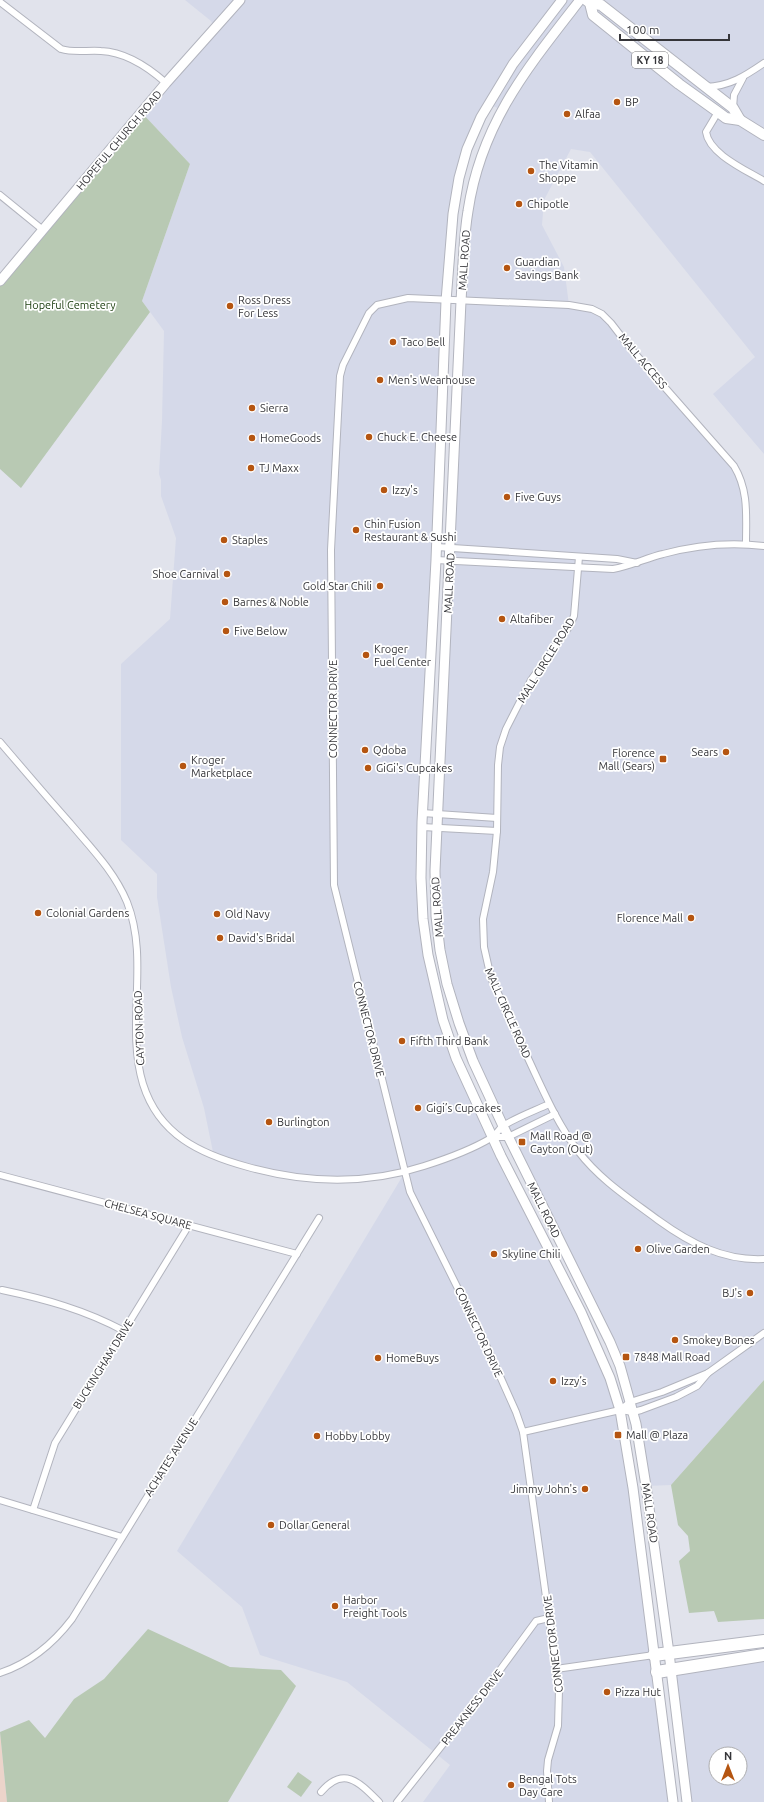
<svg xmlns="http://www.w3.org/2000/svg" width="764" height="1802" viewBox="0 0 764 1802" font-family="Ubuntu,sans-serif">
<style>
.built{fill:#d5d9e9;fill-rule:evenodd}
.education{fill:#ecd4ca}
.green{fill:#b8c9b3}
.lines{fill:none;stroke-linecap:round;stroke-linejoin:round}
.street-casing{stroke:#b2b4be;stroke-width:8}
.secondary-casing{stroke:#b2b4be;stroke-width:11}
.primary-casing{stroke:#b2b4be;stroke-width:12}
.highway-casing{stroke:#b2b4be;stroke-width:14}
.street{stroke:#fff;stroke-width:6}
.secondary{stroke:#fff;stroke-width:9}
.primary{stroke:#fff;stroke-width:10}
.highway{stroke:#fff;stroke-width:12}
.poi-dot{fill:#b55511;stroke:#fff;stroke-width:1.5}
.labels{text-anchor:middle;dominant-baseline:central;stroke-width:3.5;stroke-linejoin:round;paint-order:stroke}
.shield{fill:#fff;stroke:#727274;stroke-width:1}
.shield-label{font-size:10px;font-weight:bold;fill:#353539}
.poi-label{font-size:11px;fill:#353539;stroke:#fff;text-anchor:start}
.street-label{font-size:11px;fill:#353539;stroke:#fff}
.park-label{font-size:11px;fill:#17390a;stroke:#fff}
</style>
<rect width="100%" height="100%" fill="#e1e3ec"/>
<g class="built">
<path d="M185 0H764V454L713 394 755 357 590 152 571 149 544 200 542 225 564 267 569 305 597 312 725 455 745 489 746 544 764 546V1380L671 1485 646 1486 620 1366 459 1023 436 916 468 211 500 109 488 104 481 117 453 214 422 816 428 955 462 1071 581 1312 620 1410 673 1802H423L450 1765 347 1682 260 1655 242 1607 177 1551 405 1172 383 1176 310 1179 219 1160 217 1153 213 1152 204 1108 182 1037 171 987 157 897V874L121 840V664L170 619 176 538 161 496V480L159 474 162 421 164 331 142 301 190 164 142 113 215 29 211 21ZM579 561 636 563 613 569 578 567Z"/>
<path d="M764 1655V1802H688L672 1670ZM716 1754H740V1778H716Z"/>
</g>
<polygon class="education" points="0,1732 7,1802 0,1802"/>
<g class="green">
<polygon points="142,113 190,164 142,301 150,312 21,488 0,469 0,281"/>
<polygon points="764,1380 764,1619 718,1622 714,1611 689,1613 679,1561 690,1551 688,1536 678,1525 671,1485"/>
<polygon points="148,1629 230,1667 281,1670 296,1686 228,1802 7,1802 0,1732 29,1720 45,1738 74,1699 104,1679"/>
<polygon points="298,1772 312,1782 301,1797 287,1787"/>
</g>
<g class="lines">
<defs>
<g id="street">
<path d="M0 2 61 49C74 53 87 50 101 51 125 52 148 67 166 83"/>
<path d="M706 87C730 86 745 76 764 63"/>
<polyline points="733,108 734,95 743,78"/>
<path d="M718 112 706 132C709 154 746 170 764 181"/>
<polyline points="0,195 43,230"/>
<polyline points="437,547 617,559 637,563"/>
<path d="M579 557 574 616 569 627 531 680 506 729 500 747 498 765 497 831 493 872 483 919 484 947 491 978C505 1008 519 1038 533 1069 546 1097 559 1126 578 1151 600 1180 630 1199 658 1220 690 1243 723 1261 764 1259"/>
<path d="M436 560 613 569C631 566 646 558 663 554 696 545 731 542 764 546"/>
<path d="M0 742C23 769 46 796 70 823 91 848 114 871 127 902 150 960 125 1025 143 1084 159 1135 200 1154 248 1167 306 1183 366 1185 424 1166 446 1159 471 1150 491 1138 496 1135 499 1129 503 1126 517 1117 534 1111 549 1104"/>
<polyline points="422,813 497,818"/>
<polyline points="422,827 497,831"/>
<polyline points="493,1137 508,1137 555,1114"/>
<polyline points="0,1175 297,1254"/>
<path d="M2 1290C45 1299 85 1310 124 1331"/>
<polyline points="620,1410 630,1402 662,1392 708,1373 764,1333"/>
<polyline points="523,1432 620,1410 633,1412 641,1410 676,1397 697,1386 708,1373"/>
<polyline points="0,1500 122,1537"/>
<polyline points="33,1510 55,1443 189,1225"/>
<polyline points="556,1669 654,1655"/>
<path d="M0 1673C30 1663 53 1644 72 1619L319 1218"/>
<path d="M321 1792C344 1765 360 1783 379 1802"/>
<polyline points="397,1802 478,1700 536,1621 549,1618"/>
<path d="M549 1802 547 1771 548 1760 558 1726 559 1690 523 1432 516 1412 487 1347 410 1192 334 885 331 550 340 376 343 365 369 313 377 305 408 298 569 305 592 309 602 314 611 323 631 349 734 466C749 491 746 516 746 544"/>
</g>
<g id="secondary">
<polyline points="562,0 513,64 481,117 467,149 459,178 453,214 446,301 436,560 422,822 421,878 423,919 428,955 443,1020 456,1058 501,1156 581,1312 610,1378 620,1410 633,1488 673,1802"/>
<path d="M580 0C528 67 481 123 468 211 463 240 463 271 461 301L435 871 436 916 440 950 447 984 459 1023 473 1061 503 1126 610 1342 620 1366 630 1402 636 1424 646 1486 669 1653 687 1802"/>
<polyline points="0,281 166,83 240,0"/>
</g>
<g id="primary">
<polyline points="586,0 590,3 593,15 679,84 718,112 726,118 740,120 764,135"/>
<polyline points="590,3 601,5 733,108 740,120"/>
</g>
<g id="highway">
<polyline points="654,1655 764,1641"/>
<polyline points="657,1672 764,1655"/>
</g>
</defs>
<use href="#street" class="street-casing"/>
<use href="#secondary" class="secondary-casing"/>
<use href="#primary" class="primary-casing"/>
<use href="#highway" class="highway-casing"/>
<use href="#street" class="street"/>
<use href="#secondary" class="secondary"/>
<use href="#primary" class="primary"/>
<use href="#highway" class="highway"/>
</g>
<g class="poi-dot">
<circle cx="617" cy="102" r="4"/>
<circle cx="567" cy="114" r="4"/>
<circle cx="531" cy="171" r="4"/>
<circle cx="519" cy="204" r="4"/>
<circle cx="507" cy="268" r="4"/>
<circle cx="230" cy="306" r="4"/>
<circle cx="393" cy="342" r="4"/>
<circle cx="380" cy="380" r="4"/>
<circle cx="252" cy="408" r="4"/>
<circle cx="369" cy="437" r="4"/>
<circle cx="252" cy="438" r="4"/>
<circle cx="251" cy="468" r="4"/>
<circle cx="384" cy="490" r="4"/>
<circle cx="507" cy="497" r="4"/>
<circle cx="356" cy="530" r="4"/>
<circle cx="224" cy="540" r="4"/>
<circle cx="227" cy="574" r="4"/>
<circle cx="380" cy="586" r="4"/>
<circle cx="225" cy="602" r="4"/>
<circle cx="502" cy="619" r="4"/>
<circle cx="226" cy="631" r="4"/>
<circle cx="366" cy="655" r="4"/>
<circle cx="365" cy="750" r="4"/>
<circle cx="726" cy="752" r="4"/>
<rect x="659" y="755" width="8" height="8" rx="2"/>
<circle cx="183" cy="766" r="4"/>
<circle cx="368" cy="768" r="4"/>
<circle cx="38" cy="913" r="4"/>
<circle cx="217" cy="914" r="4"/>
<circle cx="691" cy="918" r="4"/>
<circle cx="220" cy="938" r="4"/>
<circle cx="402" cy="1041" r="4"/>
<circle cx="418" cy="1108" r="4"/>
<circle cx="269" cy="1122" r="4"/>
<rect x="518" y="1138" width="8" height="8" rx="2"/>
<circle cx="638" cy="1249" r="4"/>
<circle cx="494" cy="1254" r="4"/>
<circle cx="750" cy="1293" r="4"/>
<circle cx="675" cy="1340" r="4"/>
<rect x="622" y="1353" width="8" height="8" rx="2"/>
<circle cx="378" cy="1358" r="4"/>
<circle cx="553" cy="1381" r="4"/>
<rect x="614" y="1431" width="8" height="8" rx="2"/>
<circle cx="317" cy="1436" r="4"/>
<circle cx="585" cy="1489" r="4"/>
<circle cx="271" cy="1525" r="4"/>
<circle cx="335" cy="1606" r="4"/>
<circle cx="607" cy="1692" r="4"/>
<circle cx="511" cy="1785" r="4"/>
</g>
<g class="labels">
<rect class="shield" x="632" y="52" width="36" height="16" rx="3"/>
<g class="shield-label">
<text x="650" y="60">KY 18</text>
</g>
<g class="poi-label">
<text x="625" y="102">BP</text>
<text x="575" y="114">Alfaa</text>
<text x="539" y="165">The Vitamin<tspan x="539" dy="13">Shoppe</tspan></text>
<text x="527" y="204">Chipotle</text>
<text x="515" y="262">Guardian<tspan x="515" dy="13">Savings Bank</tspan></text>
<text x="238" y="300">Ross Dress<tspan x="238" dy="13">For Less</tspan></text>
<text x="401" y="342">Taco Bell</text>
<text x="388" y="380">Men's Wearhouse</text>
<text x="260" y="408">Sierra</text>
<text x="377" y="437">Chuck E. Cheese</text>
<text x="260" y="438">HomeGoods</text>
<text x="259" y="468">TJ Maxx</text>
<text x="392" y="490">Izzy's</text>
<text x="515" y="497">Five Guys</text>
<text x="364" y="524">Chin Fusion<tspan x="364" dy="13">Restaurant &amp; Sushi</tspan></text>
<text x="232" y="540">Staples</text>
<text x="219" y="574" text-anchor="end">Shoe Carnival</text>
<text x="372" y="586" text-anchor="end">Gold Star Chili</text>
<text x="233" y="602">Barnes &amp; Noble</text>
<text x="510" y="619">Altafiber</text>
<text x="234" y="631">Five Below</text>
<text x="374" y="649">Kroger<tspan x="374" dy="13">Fuel Center</tspan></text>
<text x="373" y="750">Qdoba</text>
<text x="718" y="752" text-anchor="end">Sears</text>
<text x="655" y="753" text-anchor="end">Florence<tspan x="655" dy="13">Mall (Sears)</tspan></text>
<text x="191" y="760">Kroger<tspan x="191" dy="13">Marketplace</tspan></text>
<text x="376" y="768">GiGi's Cupcakes</text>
<text x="46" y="913">Colonial Gardens</text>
<text x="225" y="914">Old Navy</text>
<text x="683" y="918" text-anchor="end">Florence Mall</text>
<text x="228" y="938">David's Bridal</text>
<text x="410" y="1041">Fifth Third Bank</text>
<text x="426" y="1108">Gigi’s Cupcakes</text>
<text x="277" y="1122">Burlington</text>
<text x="530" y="1136">Mall Road @<tspan x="530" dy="13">Cayton (Out)</tspan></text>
<text x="646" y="1249">Olive Garden</text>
<text x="502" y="1254">Skyline Chili</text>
<text x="742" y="1293" text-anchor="end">BJ's</text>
<text x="683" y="1340">Smokey Bones</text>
<text x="634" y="1357">7848 Mall Road</text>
<text x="386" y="1358">HomeBuys</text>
<text x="561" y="1381">Izzy’s</text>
<text x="626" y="1435">Mall @ Plaza</text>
<text x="325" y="1436">Hobby Lobby</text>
<text x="577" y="1489" text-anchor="end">Jimmy John's</text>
<text x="279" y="1525">Dollar General</text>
<text x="343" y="1600">Harbor<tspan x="343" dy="13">Freight Tools</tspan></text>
<text x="615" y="1692">Pizza Hut</text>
<text x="519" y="1779">Bengal Tots<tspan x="519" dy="13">Day Care</tspan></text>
</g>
<g class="street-label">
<text transform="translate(119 140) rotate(-50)">HOPEFUL CHURCH ROAD</text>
<text transform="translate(464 260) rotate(-86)">MALL ROAD</text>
<text transform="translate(643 361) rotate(50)">MALL ACCESS</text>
<text transform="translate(449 583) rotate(-87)">MALL ROAD</text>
<text transform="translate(546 660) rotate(-58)">MALL CIRCLE ROAD</text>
<text transform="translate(333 709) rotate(-90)">CONNECTOR DRIVE</text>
<text transform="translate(437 907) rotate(-94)">MALL ROAD</text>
<text transform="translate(508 1013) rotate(66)">MALL CIRCLE ROAD</text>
<text transform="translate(139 1028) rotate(-92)">CAYTON ROAD</text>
<text transform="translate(369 1029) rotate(76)">CONNECTOR DRIVE</text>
<text transform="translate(544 1210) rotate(64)">MALL ROAD</text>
<text transform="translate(148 1214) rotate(15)">CHELSEA SQUARE</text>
<text transform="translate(479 1332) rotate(65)">CONNECTOR DRIVE</text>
<text transform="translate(103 1364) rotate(-58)">BUCKINGHAM DRIVE</text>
<text transform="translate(171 1457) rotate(-58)">ACHATES AVENUE</text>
<text transform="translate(650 1513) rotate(82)">MALL ROAD</text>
<text transform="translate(553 1644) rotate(-97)">CONNECTOR DRIVE</text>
<text transform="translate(472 1707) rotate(-52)">PREAKNESS DRIVE</text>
</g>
<g class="park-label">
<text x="70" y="305">Hopeful Cemetery</text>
</g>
</g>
<g transform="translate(728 1766)"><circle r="19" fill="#ffffff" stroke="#aeaeb0"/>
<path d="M0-3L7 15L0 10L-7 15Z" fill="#b55511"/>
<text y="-6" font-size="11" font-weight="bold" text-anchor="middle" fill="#353539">N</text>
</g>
<path d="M620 34v6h109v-6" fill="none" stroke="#353539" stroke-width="2"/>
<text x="626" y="34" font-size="12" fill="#353539" stroke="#ffffff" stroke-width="3" paint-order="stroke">100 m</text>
</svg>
